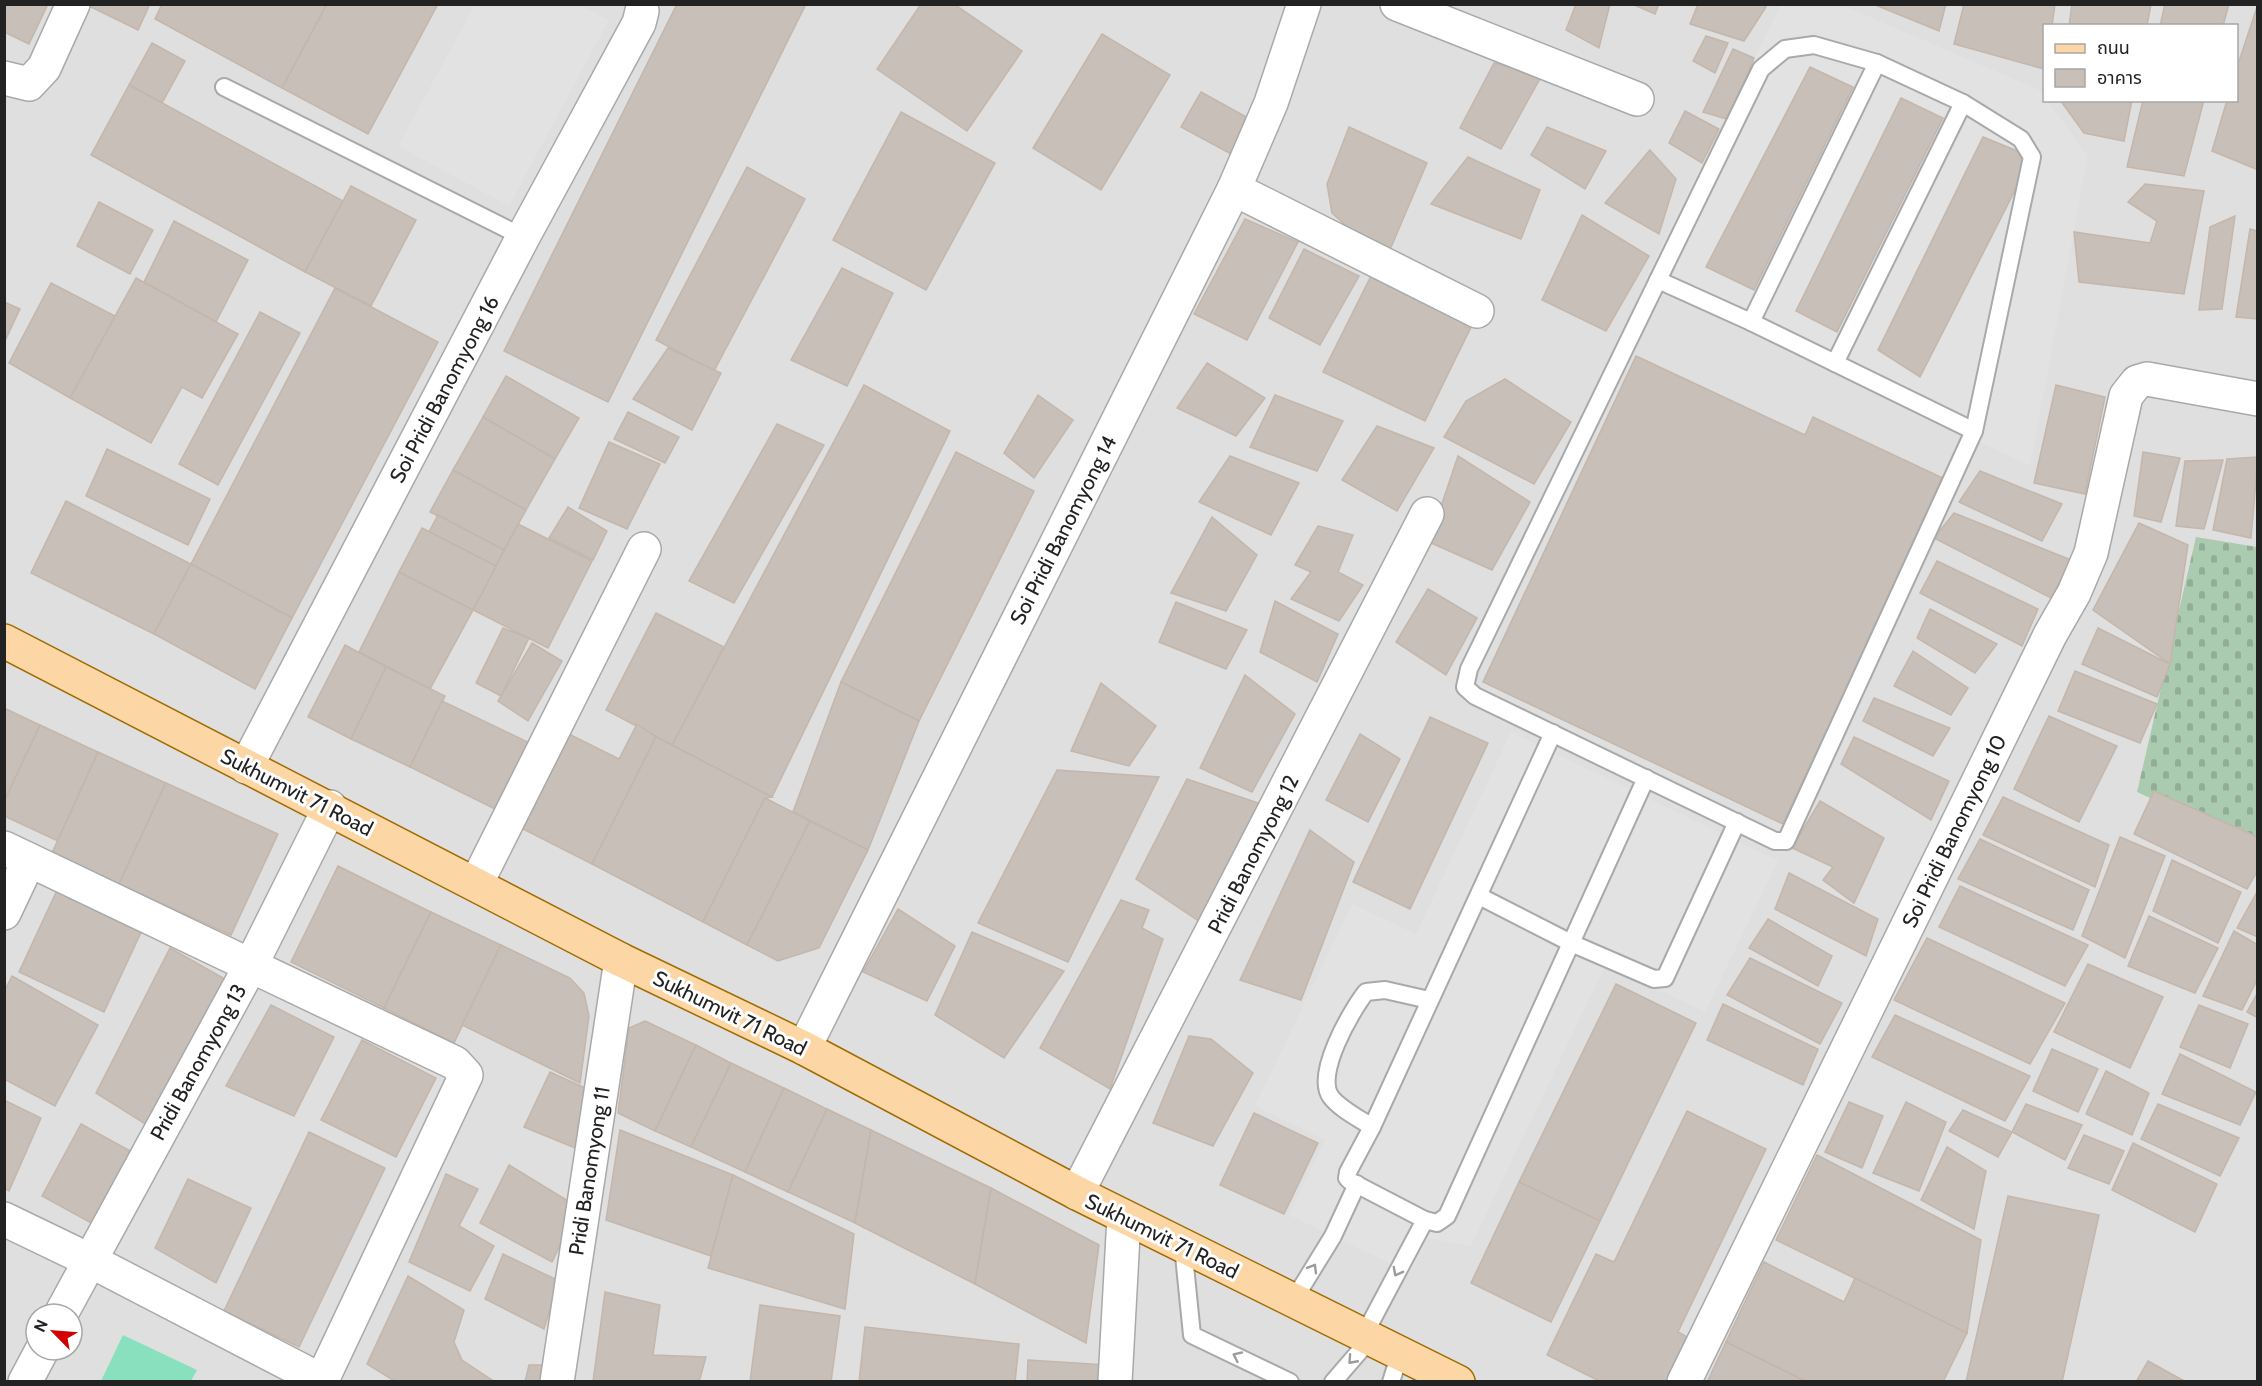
<svg xmlns="http://www.w3.org/2000/svg" width="2262" height="1386" viewBox="0 0 2262 1386" font-family="Cabin,'Noto Sans Thai',sans-serif">
<style>
.residential{fill:#e0dfdf;fill-rule:evenodd}
.cemetery{fill:url(#cemetery-stones)}
.pitch{fill:#88e0be}
.parking{fill:#e2e2e2}
.building{fill:#c7bfb8;stroke:#c4b6ab;stroke-width:1.5}
.lines{fill:none;stroke-linecap:round;stroke-linejoin:round}
.lane-casing{stroke:#a9a9a9;stroke-width:20}
.street-casing{stroke:#a9a9a9;stroke-width:36}
.primary-casing{stroke:#a06b00;stroke-width:36}
.lane{stroke:#fff;stroke-width:16}
.street{stroke:#fff;stroke-width:33}
.primary{stroke:#fcd6a4;stroke-width:33}
.oneway{stroke:#9c9c9c}
.labels{text-anchor:middle;dominant-baseline:central;stroke-width:6;stroke-linejoin:round;paint-order:stroke}
.street-label{font-size:21px;fill:#222;stroke:#fff}
</style>
<defs>
<pattern id="cemetery-stones" width="16" height="16" patternUnits="userSpaceOnUse" patternTransform="scale(1.5)"><rect width="16" height="16" fill="#aacbaf"/><path d="M2 7V4a2 2 0 0 1 4 0v3zM10 15v-3a2 2 0 0 1 4 0v3z" fill="#92ae96"/></pattern>
</defs>
<rect width="100%" height="100%" fill="#f2efe9"/>
<path class="residential" d="M5 5H2257V1381H5ZM2044 26H2236V100H2044ZM36 1314H72V1350H36Z"/>
<polygon class="cemetery" points="2196,537 2257,547 2257,847 2137,792"/>
<polygon class="pitch" points="123,1335 197,1370 191,1381 101,1381"/>
<g class="parking">
<polygon points="475,5 580,5 609,20 509,206 398,146"/>
<polygon points="1781,5 1842,5 2042,91 2044,100 2048,101 2088,156 2030,466 1645,279"/>
<polygon points="1511,732 1778,861 1705,1012 1606,964 1471,1246 1428,1238 1410,1273 1289,1215 1325,1140 1255,1106 1352,904 1416,934"/>
</g>
<g class="building">
<polygon points="4,4 48,4 29,44 4,32"/>
<polygon points="85,4 150,4 138,30"/>
<polygon points="162,4 327,4 282,88 155,19"/>
<polygon points="327,4 438,4 368,134 282,88"/>
<polygon points="677,4 806,4 608,402 504,351"/>
<polygon points="921,4 954,4 1022,51 967,131 877,69"/>
<polygon points="1576,4 1610,4 1599,48 1566,30"/>
<polygon points="1632,4 1659,4 1655,14"/>
<polygon points="1698,4 1760,4 1766,7 1744,41 1690,24"/>
<polygon points="1873,4 1946,4 1939,31"/>
<polygon points="1964,4 2055,4 2052,26 2044,26 2044,69 1954,44"/>
<polygon points="2072,4 2151,4 2147,26 2069,26"/>
<polygon points="2165,4 2229,4 2223,26 2160,26"/>
<polygon points="2258,4 2258,170 2212,151 2227,100 2236,100 2236,70"/>
<polygon points="1102,34 1170,75 1101,190 1033,148"/>
<polygon points="1706,36 1728,43 1715,73 1693,61"/>
<polygon points="152,43 185,61 162,103 129,85"/>
<polygon points="1733,49 1754,58 1730,120 1703,112"/>
<polygon points="1494,63 1542,75 1501,149 1460,128"/>
<polygon points="1810,67 1853,87 1754,290 1706,267"/>
<polygon points="129,85 343,201 305,272 91,155"/>
<polygon points="1201,92 1250,119 1231,154 1181,127"/>
<polygon points="1901,98 1943,118 1837,332 1796,311"/>
<polygon points="2060,100 2132,100 2124,141 2084,133"/>
<polygon points="2143,100 2204,100 2184,176 2127,167"/>
<polygon points="1685,111 1719,129 1702,163 1669,143"/>
<polygon points="901,112 995,163 926,290 833,240"/>
<polygon points="1349,127 1427,163 1389,252 1350,229 1332,213 1327,184"/>
<polygon points="1547,127 1606,151 1585,189 1531,155"/>
<polygon points="1983,137 2032,157 1920,377 1878,350"/>
<polygon points="1650,150 1676,179 1659,234 1605,203"/>
<polygon points="1468,157 1540,190 1521,239 1431,204"/>
<polygon points="747,167 805,199 714,371 656,340"/>
<polygon points="2145,184 2204,191 2184,294 2079,282 2074,232 2150,243 2157,221 2128,202"/>
<polygon points="351,186 416,220 371,306 305,272"/>
<polygon points="99,202 153,230 130,274 77,246"/>
<polygon points="1582,215 1649,256 1606,331 1542,300"/>
<polygon points="2235,216 2222,309 2199,310 2210,227"/>
<polygon points="1245,219 1298,242 1247,340 1194,314"/>
<polygon points="174,221 248,260 216,322 144,282"/>
<polygon points="2250,229 2258,231 2258,319 2236,317"/>
<polygon points="1304,249 1359,276 1320,345 1269,318"/>
<polygon points="842,268 893,293 847,386 791,360"/>
<polygon points="1373,272 1474,321 1425,421 1323,372"/>
<polygon points="136,278 238,334 202,398 182,387 151,443 70,398"/>
<polygon points="51,283 115,316 70,398 9,363"/>
<polygon points="335,288 438,342 292,618 191,564"/>
<polygon points="4,302 20,309 4,343"/>
<polygon points="260,312 300,333 218,485 179,464"/>
<polygon points="668,348 721,373 692,430 633,399"/>
<polygon points="1636,356 1805,435 1813,417 1945,479 1783,824 1483,682"/>
<polygon points="1207,363 1265,398 1236,436 1177,408"/>
<polygon points="506,376 579,418 555,459 483,417"/>
<polygon points="1505,379 1571,422 1534,484 1444,437 1466,401"/>
<polygon points="864,385 950,431 772,797 672,745"/>
<polygon points="2056,385 2105,397 2085,494 2034,483"/>
<polygon points="1038,395 1073,420 1034,478 1004,453"/>
<polygon points="1275,395 1343,421 1317,471 1250,447"/>
<polygon points="628,412 679,437 665,463 614,439"/>
<polygon points="483,417 555,459 526,510 453,470"/>
<polygon points="777,424 824,445 734,603 689,581"/>
<polygon points="1377,426 1434,448 1397,511 1342,480"/>
<polygon points="609,442 660,464 627,529 579,508"/>
<polygon points="107,449 210,499 188,545 86,496"/>
<polygon points="956,452 1034,491 919,721 841,682"/>
<polygon points="2143,452 2180,458 2161,522 2134,516"/>
<polygon points="1230,456 1299,483 1271,535 1199,502"/>
<polygon points="1458,456 1530,502 1492,570 1429,542"/>
<polygon points="2258,457 2251,538 2213,530 2227,459"/>
<polygon points="2223,460 2204,529 2176,526 2185,461"/>
<polygon points="453,470 526,510 504,550 430,512"/>
<polygon points="1980,471 2062,504 2042,541 1959,502"/>
<polygon points="66,501 191,564 154,634 31,573"/>
<polygon points="568,507 607,531 593,560 549,538"/>
<polygon points="1954,513 2071,560 2051,598 1934,538"/>
<polygon points="438,515 504,550 496,566 429,532"/>
<polygon points="1212,517 1257,555 1226,611 1171,593"/>
<polygon points="2139,523 2188,545 2170,664 2093,610"/>
<polygon points="518,524 592,561 548,648 473,610"/>
<polygon points="1318,526 1353,535 1338,572 1363,585 1339,621 1291,599 1311,572 1295,565"/>
<polygon points="422,528 496,566 473,610 399,572"/>
<polygon points="1937,561 2038,609 2022,646 1920,593"/>
<polygon points="191,564 292,618 255,689 154,634"/>
<polygon points="399,572 473,610 430,689 359,652"/>
<polygon points="1428,589 1477,618 1446,675 1396,642"/>
<polygon points="1275,601 1338,634 1317,682 1260,652"/>
<polygon points="1176,602 1247,630 1226,669 1159,642"/>
<polygon points="1930,609 1997,644 1975,673 1917,638"/>
<polygon points="656,613 724,647 672,745 606,710"/>
<polygon points="503,628 529,638 501,696 476,683"/>
<polygon points="2098,628 2170,664 2157,697 2082,664"/>
<polygon points="532,643 562,661 528,721 498,701"/>
<polygon points="345,645 386,667 351,739 308,717"/>
<polygon points="1913,651 1968,688 1951,715 1894,686"/>
<polygon points="386,667 445,696 410,767 351,739"/>
<polygon points="2075,671 2157,704 2140,743 2058,711"/>
<polygon points="1245,675 1295,714 1252,792 1200,768"/>
<polygon points="841,682 919,721 868,850 793,812"/>
<polygon points="1101,683 1156,726 1129,766 1071,751"/>
<polygon points="1874,698 1950,728 1933,756 1863,721"/>
<polygon points="442,701 532,744 499,811 410,767"/>
<polygon points="4,708 40,725 4,802"/>
<polygon points="2049,716 2117,746 2079,822 2014,789"/>
<polygon points="1430,717 1488,743 1410,909 1353,882"/>
<polygon points="637,724 656,737 592,864 519,827 567,733 619,759"/>
<polygon points="40,725 98,752 58,841 4,816 4,802"/>
<polygon points="1360,734 1400,759 1368,822 1326,800"/>
<polygon points="656,737 772,797 765,798 703,922 592,864"/>
<polygon points="1854,737 1949,781 1931,820 1841,764"/>
<polygon points="98,752 166,783 119,884 52,853"/>
<polygon points="1057,770 1159,777 1068,962 978,923"/>
<polygon points="1187,779 1261,804 1200,922 1136,879"/>
<polygon points="166,783 278,834 231,935 119,884"/>
<polygon points="2154,791 2258,837 2258,870 2247,889 2134,834"/>
<polygon points="2003,797 2109,845 2095,887 1983,835"/>
<polygon points="765,798 810,821 747,945 703,922"/>
<polygon points="1820,801 1884,838 1854,903 1823,880 1833,867 1792,848"/>
<polygon points="810,821 868,850 819,948 778,961 747,945"/>
<polygon points="1310,830 1354,862 1301,1000 1240,980"/>
<polygon points="2120,837 2165,856 2125,958 2082,936"/>
<polygon points="1980,839 2089,890 2073,930 1958,879"/>
<polygon points="2172,860 2241,892 2218,943 2153,911"/>
<polygon points="338,866 431,912 384,1008 291,962"/>
<polygon points="1789,873 1878,919 1866,956 1775,909"/>
<polygon points="59,886 144,926 104,1012 19,972"/>
<polygon points="1960,886 2088,945 2065,986 1939,927"/>
<polygon points="2258,890 2258,937 2237,928"/>
<polygon points="1121,900 1149,910 1142,928 1163,939 1110,1089 1040,1048"/>
<polygon points="898,909 955,946 927,1001 863,972"/>
<polygon points="431,912 501,945 454,1043 384,1008"/>
<polygon points="2149,916 2218,948 2195,993 2128,966"/>
<polygon points="1768,919 1832,956 1818,986 1749,948"/>
<polygon points="2234,931 2258,945 2258,978 2242,1010 2203,996"/>
<polygon points="972,932 1064,971 1004,1058 935,1015"/>
<polygon points="1927,938 2065,1003 2030,1064 1894,1000"/>
<polygon points="501,945 570,978 584,993 589,1016 580,1083 462,1025"/>
<polygon points="170,948 225,979 150,1127 96,1093"/>
<polygon points="1750,958 1842,1003 1820,1044 1727,995"/>
<polygon points="2088,964 2163,997 2130,1068 2054,1032"/>
<polygon points="12,976 98,1025 55,1106 4,1079 4,992"/>
<polygon points="1616,984 1696,1023 1600,1221 1519,1182"/>
<polygon points="2258,992 2258,1018 2247,1012"/>
<polygon points="1723,1004 1818,1049 1803,1085 1707,1040"/>
<polygon points="271,1005 334,1037 294,1116 226,1086"/>
<polygon points="2199,1005 2248,1024 2230,1068 2180,1047"/>
<polygon points="1895,1015 2030,1076 2005,1121 1872,1057"/>
<polygon points="645,1021 696,1045 655,1131 618,1113 629,1028"/>
<polygon points="1189,1036 1211,1039 1253,1073 1213,1146 1153,1123"/>
<polygon points="362,1040 436,1078 396,1157 321,1120"/>
<polygon points="696,1045 731,1063 691,1147 655,1131"/>
<polygon points="2052,1049 2098,1069 2078,1112 2033,1091"/>
<polygon points="2180,1054 2256,1092 2240,1125 2162,1094"/>
<polygon points="731,1063 784,1088 745,1172 691,1147"/>
<polygon points="2106,1071 2149,1093 2132,1135 2086,1114"/>
<polygon points="550,1072 614,1101 602,1159 524,1127"/>
<polygon points="784,1088 827,1109 788,1192 745,1172"/>
<polygon points="4,1100 41,1118 9,1191 4,1188"/>
<polygon points="1849,1102 1883,1116 1862,1168 1825,1152"/>
<polygon points="1906,1102 1946,1122 1919,1191 1873,1173"/>
<polygon points="2026,1104 2082,1125 2065,1160 2012,1132"/>
<polygon points="2158,1104 2239,1138 2220,1176 2141,1139"/>
<polygon points="827,1109 871,1130 855,1223 788,1192"/>
<polygon points="1963,1110 2012,1132 1998,1157 1949,1131"/>
<polygon points="1687,1111 1766,1149 1678,1332 1691,1339 1671,1382 1601,1382 1547,1355 1596,1254 1614,1262"/>
<polygon points="1254,1113 1318,1143 1284,1214 1220,1185"/>
<polygon points="81,1124 134,1153 93,1224 42,1196"/>
<polygon points="620,1130 733,1175 711,1256 606,1220"/>
<polygon points="871,1130 991,1188 975,1284 855,1223"/>
<polygon points="309,1132 385,1168 299,1347 224,1311"/>
<polygon points="2084,1135 2124,1151 2109,1184 2068,1168"/>
<polygon points="2133,1143 2217,1184 2195,1232 2112,1190"/>
<polygon points="1947,1147 1986,1171 1974,1229 1921,1200"/>
<polygon points="1817,1155 1981,1240 1967,1333 1776,1240"/>
<polygon points="509,1165 578,1207 552,1262 480,1223"/>
<polygon points="446,1174 478,1189 459,1226 494,1246 470,1291 409,1262"/>
<polygon points="733,1175 854,1234 845,1309 708,1268"/>
<polygon points="188,1179 251,1208 216,1283 155,1248"/>
<polygon points="1519,1182 1600,1221 1551,1322 1471,1283"/>
<polygon points="991,1188 1099,1245 1086,1343 975,1284"/>
<polygon points="2008,1196 2099,1215 2062,1382 1966,1382"/>
<polygon points="503,1254 559,1281 544,1329 485,1299"/>
<polygon points="1764,1262 1844,1302 1855,1278 1967,1333 1943,1382 1807,1382 1726,1342"/>
<polygon points="408,1276 464,1310 454,1342 462,1360 495,1382 396,1382 367,1364"/>
<polygon points="605,1292 660,1305 653,1355 706,1357 699,1382 593,1382"/>
<polygon points="760,1305 840,1316 831,1382 750,1382"/>
<polygon points="865,1327 1019,1344 1015,1382 859,1382"/>
<polygon points="1726,1342 1807,1382 1707,1382"/>
<polygon points="1028,1360 1106,1365 1104,1382 1027,1382"/>
<polygon points="2148,1361 2186,1382 2136,1382"/>
<polygon points="529,1365 551,1365 550,1382 525,1382"/>
</g>
<g class="lines">
<defs>
<g id="lane">
<polyline points="224,87 523,237"/>
<polygon points="1658,280 1751,322 1974,431 1786,841 1775,841 1475,696 1465,687 1469,669"/>
<polyline points="1658,280 1761,69 1785,49 1814,45 1877,63 1963,103 2021,139 2032,157 1974,431"/>
<polyline points="1751,322 1877,63"/>
<polyline points="1835,363 1963,103"/>
<polyline points="1553,733 1372,1127 1348,1172 1347,1178 1350,1181 1425,1220 1437,1223 1447,1216 1646,778"/>
<polyline points="1479,896 1571,943 1654,979 1665,978 1737,822"/>
<path d="M1372 1127C1360 1119 1340 1109 1331 1097 1314 1075 1351 1011 1366 992L1385 990 1429 1000"/>
<polyline points="1183,1246 1192,1335 1290,1382"/>
<polyline points="1293,1301 1333,1236 1357,1184"/>
<polyline points="1364,1335 1425,1220"/>
<polyline points="1333,1382 1371,1338"/>
<polyline points="1391,1382 1400,1353"/>
</g>
<g id="street">
<polyline points="1397,4 1637,99"/>
<polyline points="4,78 29,84 44,68 73,4"/>
<polyline points="1234,189 1477,311"/>
<polyline points="246,767 523,237 639,23 642,11"/>
<polyline points="4,848 455,1063 466,1075 322,1380"/>
<polyline points="476,884 644,549"/>
<polyline points="4,913 29,860"/>
<polyline points="804,1048 1234,189 1271,103 1304,4"/>
<polyline points="1077,1193 1427,514"/>
<polyline points="4,1219 89,1260 324,1382"/>
<polyline points="61,1314 250,967 330,807"/>
<polyline points="25,1382 42,1350"/>
<polyline points="557,1382 621,960"/>
<polyline points="1115,1382 1124,1217"/>
<polyline points="1684,1382 2050,635 2074,593 2091,553 2126,396 2137,382 2147,379 2258,399"/>
</g>
<polyline id="primary" points="4,641 621,960 804,1048 1077,1193 1458,1382"/>
</defs>
<use href="#lane" class="lane-casing"/>
<use href="#street" class="street-casing"/>
<use href="#primary" class="primary-casing"/>
<use href="#lane" class="lane"/>
<use href="#street" class="street"/>
<use href="#primary" class="primary"/>
</g>
<defs><path id="oneway-chevron" d="M-2-3.5L2.5 0L-2 3.5" fill="none" stroke-width="1.6" stroke-linecap="round" stroke-linejoin="round" transform="scale(1.5)"/></defs>
<g class="oneway">
<use href="#oneway-chevron" transform="translate(1313 1268) rotate(-59)"/>
<use href="#oneway-chevron" transform="translate(1397 1272) rotate(118)"/>
<use href="#oneway-chevron" transform="translate(1237 1356) rotate(-155)"/>
<use href="#oneway-chevron" transform="translate(1352 1360) rotate(132)"/>
</g>
<g class="labels">
<g class="street-label">
<text transform="translate(444 389) rotate(-62)">Soi Pridi Banomyong 16</text>
<text transform="translate(1063 530) rotate(-63)">Soi Pridi Banomyong 14</text>
<text transform="translate(297 792) rotate(27)">Sukhumvit 71 Road</text>
<text transform="translate(1954 831) rotate(-64)">Soi Pridi Banomyong 10</text>
<text transform="translate(1253 854) rotate(-63)">Pridi Banomyong 12</text>
<text transform="translate(730 1013) rotate(26)">Sukhumvit 71 Road</text>
<text transform="translate(198 1062) rotate(-61)">Pridi Banomyong 13</text>
<text transform="translate(589 1171) rotate(-81)">Pridi Banomyong 11</text>
<text transform="translate(1162 1236) rotate(26)">Sukhumvit 71 Road</text>
</g>
</g>
<rect width="2262" height="1386" fill="none" stroke="#222222" stroke-width="12"/>
<rect x="2043" y="24" width="195" height="78" fill="#ffffff" stroke="#a7a7a7" stroke-width="1.5"/>
<rect x="2055" y="44" width="30" height="9" fill="#fcd6a4" stroke="#a7a7a7" stroke-width="1.5"/>
<text x="2097" y="54" font-size="18" fill="#222222">ถนน</text>
<rect x="2055" y="69" width="30" height="18" fill="#c7bfb8" stroke="#a7a7a7" stroke-width="1.5"/>
<text x="2097" y="84" font-size="18" fill="#222222">อาคาร</text>
<g transform="translate(54 1332) rotate(295)"><circle r="28" fill="#ffffff" stroke="#a7a7a7" stroke-width="1.5"/>
<path d="M0-4.5L10 22L0 15L-10 22Z" fill="#d40000"/>
<text y="-9" font-size="16" font-weight="bold" text-anchor="middle" fill="#222222">N</text>
</g>
</svg>
